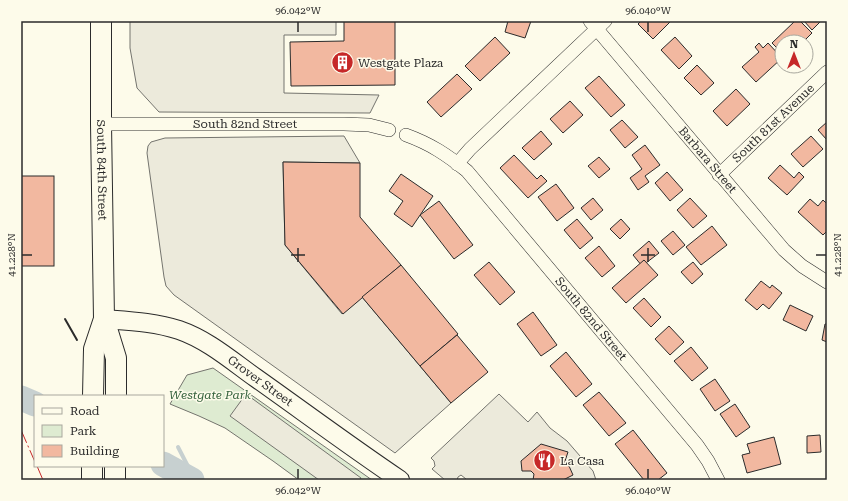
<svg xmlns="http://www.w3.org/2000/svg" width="848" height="501" viewBox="0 0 848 501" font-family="'Roboto Serif',serif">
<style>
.green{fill:#deebd1;stroke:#74746e}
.parking{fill:#eceadb;stroke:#74746e}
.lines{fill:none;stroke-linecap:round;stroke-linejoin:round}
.stream{stroke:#c7d0d0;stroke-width:4}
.river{stroke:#c7d0d0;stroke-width:25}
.building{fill:#f2b8a0;stroke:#2b2b2b}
.street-casing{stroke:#2b2b2b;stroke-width:14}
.secondary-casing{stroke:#2b2b2b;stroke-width:20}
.primary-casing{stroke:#2b2b2b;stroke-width:22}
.street{stroke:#fdfbea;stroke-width:13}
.secondary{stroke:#fdfbea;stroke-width:18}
.primary{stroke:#fdfbea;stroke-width:20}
.wall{stroke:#2b2b2b;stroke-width:2}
.power{stroke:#c62828;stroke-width:1;stroke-dasharray:14 3 2 3;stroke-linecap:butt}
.ticks{fill:none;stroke:#2b2b2b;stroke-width:1.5}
.labels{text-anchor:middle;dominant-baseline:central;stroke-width:3;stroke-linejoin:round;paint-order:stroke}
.poi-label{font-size:12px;fill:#2b2b2b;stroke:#fdfbea;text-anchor:start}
.street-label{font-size:12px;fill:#2b2b2b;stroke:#fdfbea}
.park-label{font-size:12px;font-style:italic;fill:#34623c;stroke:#fdfbea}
.neatline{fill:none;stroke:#2b2b2b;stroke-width:1.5}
.ticks-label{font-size:10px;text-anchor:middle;fill:#2b2b2b}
</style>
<rect width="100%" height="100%" fill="#fdfbea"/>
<polygon class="green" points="213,368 372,480 299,480 273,461 225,428 199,416 170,404 187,375"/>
<g class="parking">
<polygon points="130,21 336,21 336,35 284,35 284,93 379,95 370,113 159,112 137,88 130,48"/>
<polygon points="344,136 360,163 283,162 285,245 342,314 362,297 451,403 395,453 174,295 166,286 164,277 147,153 148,146 151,142 165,138"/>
<polygon points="246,394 361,478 360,480 319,480 230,416"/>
<polygon points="499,394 528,422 537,412 550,428 567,441 593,471 596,480 465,480 466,479 461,475 458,477 457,480 445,480 432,469 435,466 434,461 431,458"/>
</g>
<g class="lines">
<polyline class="stream" points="178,447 195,480"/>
<g class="river">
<polyline points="21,398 35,404"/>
<polyline points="163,464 192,480"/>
</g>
</g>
<g class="building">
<polygon points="344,21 395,21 395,85 291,86 290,42 344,41"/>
<polygon points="508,21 531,21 525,38 505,32"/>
<polygon points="641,21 671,21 653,39 638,24"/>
<polygon points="795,21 800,21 812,33 803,42 782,42 782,53 772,43"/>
<polygon points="804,21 821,21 812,30"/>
<polygon points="495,37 510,53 480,81 465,66"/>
<polygon points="675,37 692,56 679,69 661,50"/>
<polygon points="759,43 763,48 768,43 782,58 756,82 742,67 759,52 755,47"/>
<polygon points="697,65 714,83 701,95 684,78"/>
<polygon points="457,74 472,89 441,117 427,102"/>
<polygon points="599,76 625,105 611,117 585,88"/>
<polygon points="736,89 750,104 727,126 713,111"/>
<polygon points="570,101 583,115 563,133 550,119"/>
<polygon points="622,120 638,137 625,148 610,130"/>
<polygon points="827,122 827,140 818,130"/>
<polygon points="541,131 552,144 534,160 522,148"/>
<polygon points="811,136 823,149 803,167 791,154"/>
<polygon points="645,145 660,165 645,176 649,182 638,190 630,178 642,169 632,155"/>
<polygon points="514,155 537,179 541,175 547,181 528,198 500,168"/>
<polygon points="599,157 610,169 599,178 588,166"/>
<polygon points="283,162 360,163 360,217 401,265 343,314 285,245"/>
<polygon points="780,165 794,178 799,172 804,177 787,195 768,178"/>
<polygon points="667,172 683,190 670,201 655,183"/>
<polygon points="401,174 433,196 412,227 394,214 403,201 389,191"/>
<rect x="21" y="176" width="33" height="90"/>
<polygon points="556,184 574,208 557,221 538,197"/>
<polygon points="593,198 603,210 591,220 581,208"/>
<polygon points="690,198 707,216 693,228 677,210"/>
<polygon points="810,199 818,206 823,200 827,204 827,231 823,235 798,212"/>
<polygon points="439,201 473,245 454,259 420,215"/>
<polygon points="577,219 593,238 580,249 564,230"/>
<polygon points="621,219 630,229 620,239 610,229"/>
<polygon points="712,226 727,245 701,265 686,247"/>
<polygon points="673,231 685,245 673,255 661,241"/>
<polygon points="649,241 659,253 642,266 633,255"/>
<polygon points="599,246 615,266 602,277 585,258"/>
<polygon points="644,260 658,275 626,303 612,288"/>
<polygon points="489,262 515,292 500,305 474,275"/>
<polygon points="693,262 703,274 692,284 681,272"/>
<polygon points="401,265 458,334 420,366 362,297"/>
<polygon points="761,281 770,288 772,285 782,293 769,309 763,304 757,310 745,300"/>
<polygon points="644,298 661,317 651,327 633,308"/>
<polygon points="790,305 813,316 806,331 783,320"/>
<polygon points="533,312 557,345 541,356 517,324"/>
<polygon points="825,324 827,324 827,342 822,340"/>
<polygon points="669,326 684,342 670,355 655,339"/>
<polygon points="457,335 488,372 451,403 420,366"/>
<polygon points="691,347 708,368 692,381 674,361"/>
<polygon points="566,352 592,384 576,397 550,366"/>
<polygon points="715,379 730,401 715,411 700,389"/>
<polygon points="599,392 626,423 609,436 583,405"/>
<polygon points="735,404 750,427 736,437 720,414"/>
<polygon points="633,430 667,473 658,480 644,480 615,444"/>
<polygon points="820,435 821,452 807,453 807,436"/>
<polygon points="774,437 781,464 747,473 742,455 750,453 747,444"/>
<polygon points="541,444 568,452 564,464 569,466 573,475 563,480 533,480 534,474 531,471 522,471 521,461"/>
</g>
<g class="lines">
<defs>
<g id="street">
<path id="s1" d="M590 21 784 250 802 266 827 282"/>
<path id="s2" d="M101 124H344L369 125 389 130"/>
<path id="s3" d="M406 135C431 144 447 155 467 171L697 445 708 461 718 480"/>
<polyline points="457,164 470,149 605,21"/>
<path id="s4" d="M719 175 827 72"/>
</g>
<g id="secondary">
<path id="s5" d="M104 319C130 321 155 322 179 330 208 340 232 361 256 378 304 412 351 447 400 480"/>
</g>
<g id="primary">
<path id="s6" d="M101 21V124L104 319 116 358V396"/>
<polyline points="93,396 94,349 104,319"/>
<polyline points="92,480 92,466"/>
<polyline points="115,480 115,466"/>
</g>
</defs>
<use href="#street" class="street-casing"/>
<use href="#secondary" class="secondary-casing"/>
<use href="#primary" class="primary-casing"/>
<use href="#street" class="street"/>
<use href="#secondary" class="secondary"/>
<use href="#primary" class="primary"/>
<polyline class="wall" points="65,319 77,340"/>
<g class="power">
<polyline points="21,430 35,462"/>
<polyline points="37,466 43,480"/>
</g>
</g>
<path class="ticks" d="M298 22V32M648 22V32M298 248V262M648 248V262M22 255H32M291 255H305M641 255H655M816 255H826M298 469V479M648 469V479"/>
<defs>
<symbol id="building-disc" viewBox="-11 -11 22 22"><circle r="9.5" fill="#c62828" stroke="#fdfbea"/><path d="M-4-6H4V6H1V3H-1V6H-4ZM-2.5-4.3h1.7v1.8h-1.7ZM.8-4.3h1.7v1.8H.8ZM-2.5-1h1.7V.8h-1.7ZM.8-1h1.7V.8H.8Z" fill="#fff"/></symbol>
<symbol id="restaurant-disc" viewBox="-11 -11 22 22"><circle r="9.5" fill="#c62828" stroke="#fdfbea"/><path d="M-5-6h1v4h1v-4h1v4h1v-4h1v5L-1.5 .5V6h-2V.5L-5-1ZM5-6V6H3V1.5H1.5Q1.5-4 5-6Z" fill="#fff"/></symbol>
</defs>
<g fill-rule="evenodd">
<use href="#building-disc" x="330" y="50" width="25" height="25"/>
<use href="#restaurant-disc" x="532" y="448" width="25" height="25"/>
</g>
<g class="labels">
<g class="poi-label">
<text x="358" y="63">Westgate Plaza</text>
<text x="560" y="461">La Casa</text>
</g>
<g class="street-label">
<text stroke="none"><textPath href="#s4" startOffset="75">South 81st Avenue</textPath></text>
<text stroke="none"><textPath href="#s2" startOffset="144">South 82nd Street</textPath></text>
<text stroke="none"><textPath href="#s1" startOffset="182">Barbara Street</textPath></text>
<text stroke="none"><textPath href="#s6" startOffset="149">South 84th Street</textPath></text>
<text stroke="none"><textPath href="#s3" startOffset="264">South 82nd Street</textPath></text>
<text stroke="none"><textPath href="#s5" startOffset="172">Grover Street</textPath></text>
</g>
<g class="park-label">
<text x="210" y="395">Westgate Park</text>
</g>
</g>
<rect width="848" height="501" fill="none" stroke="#fdfbea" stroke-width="44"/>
<rect x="34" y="395" width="130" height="72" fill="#fdfbea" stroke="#a9a89e"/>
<rect x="42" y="408" width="20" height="6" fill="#fdfbea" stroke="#a9a89e"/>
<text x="70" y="415" font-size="12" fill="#2b2b2b">Road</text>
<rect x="42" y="425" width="20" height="12" fill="#deebd1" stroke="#a9a89e"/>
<text x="70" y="435" font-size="12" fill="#2b2b2b">Park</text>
<rect x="42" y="445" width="20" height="12" fill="#f2b8a0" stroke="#a9a89e"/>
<text x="70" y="455" font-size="12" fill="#2b2b2b">Building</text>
<g transform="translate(794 54)"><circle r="19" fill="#fdfbea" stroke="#a9a89e"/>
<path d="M0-3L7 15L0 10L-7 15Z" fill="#c62828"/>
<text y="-6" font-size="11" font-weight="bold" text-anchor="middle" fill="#2b2b2b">N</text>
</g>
<rect x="22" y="22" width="804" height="457" class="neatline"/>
<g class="ticks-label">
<text x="298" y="14">96.042°W</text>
<text x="648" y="14">96.040°W</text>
<text transform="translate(11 255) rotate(-90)" y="4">41.228°N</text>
<text transform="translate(837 255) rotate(-90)" y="4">41.228°N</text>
<text x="298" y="494">96.042°W</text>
<text x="648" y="494">96.040°W</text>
</g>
</svg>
